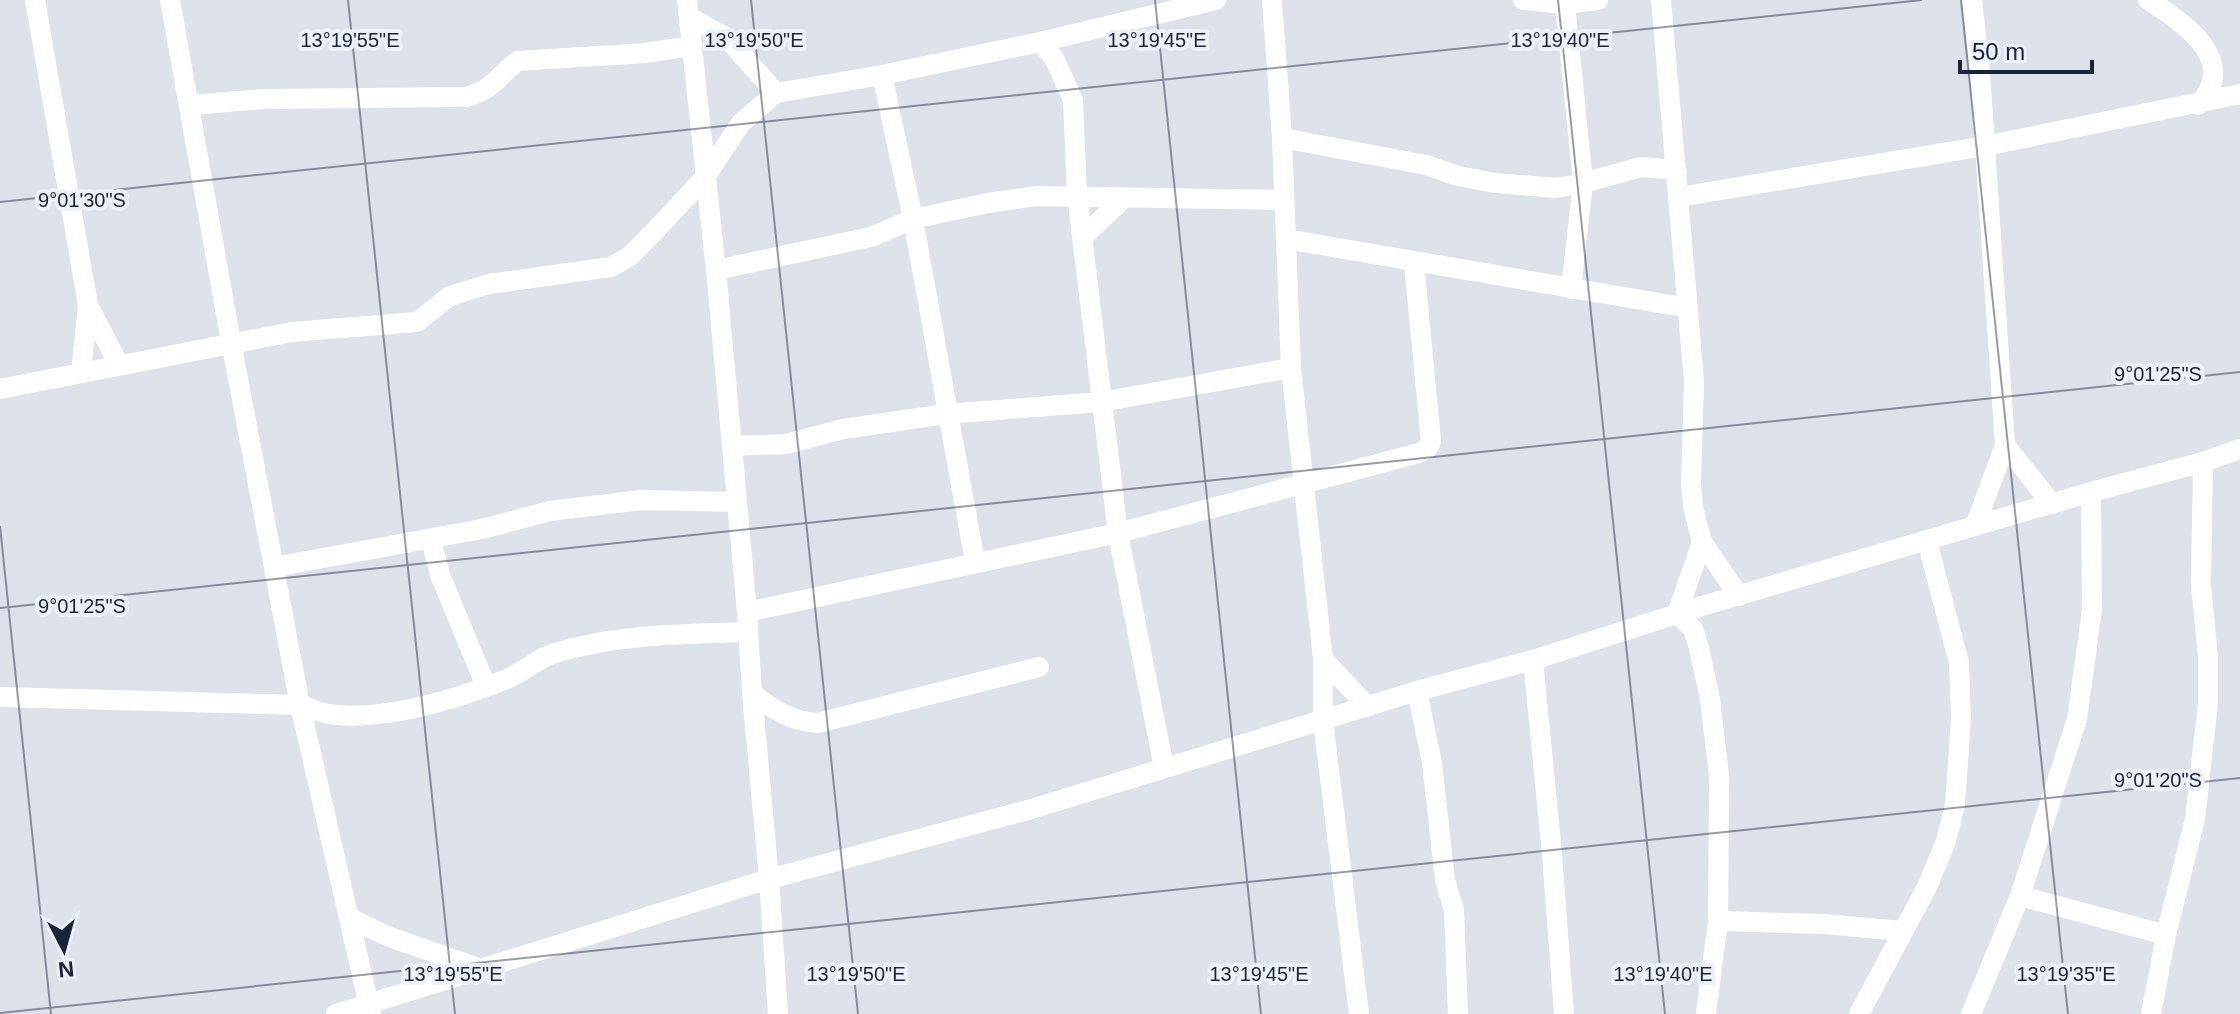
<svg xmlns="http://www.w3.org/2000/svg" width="2240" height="1014" viewBox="0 0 2240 1014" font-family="Arial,sans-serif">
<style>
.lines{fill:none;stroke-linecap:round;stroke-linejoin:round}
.minor{stroke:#fff;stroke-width:20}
.ticks{fill:none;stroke:#1d223b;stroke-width:2;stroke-opacity:0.45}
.ticks-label{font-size:20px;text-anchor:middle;fill:#1d223b;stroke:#ecf1f7;stroke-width:8;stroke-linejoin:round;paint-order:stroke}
</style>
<rect width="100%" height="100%" fill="#dce1ea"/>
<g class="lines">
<g class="minor">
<polyline points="35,0 88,305 81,373"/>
<polyline points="170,0 231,342 300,705 371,1014"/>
<polyline points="687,0 716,270 747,612 752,693 769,879 778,1014"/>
<polyline points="1272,0 1282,138 1291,368 1323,659 1323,721 1359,1014"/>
<polyline points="1523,0 1565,4 1598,0"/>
<polyline points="1661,0 1694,381 1691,483 1693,507 1702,542 1739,596"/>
<polyline points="1972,0 1980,72 2005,445 1975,526"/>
<path d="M2148 0C2185 23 2240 61 2198 105"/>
<polyline points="1565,4 1583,183 1571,289"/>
<polyline points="689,17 726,37 776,93"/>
<polyline points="1040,42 1054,58 1073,100 1077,195 1118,533 1164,768"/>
<polyline points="882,75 913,219 975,562"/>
<path d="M190 105 264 99 466 97C495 89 496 77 518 61L645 53 692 46"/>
<polyline points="1282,138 1426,165 1458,176 1495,183 1556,188 1583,183 1641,167 1677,170"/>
<polyline points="1679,197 1985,146 2240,94"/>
<polyline points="1084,236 1124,198"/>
<polyline points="1286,239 1688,308"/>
<polyline points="716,270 871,237 913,219 988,203 1037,196 1283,200"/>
<polyline points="88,305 119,365"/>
<polyline points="0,389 292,332 417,322 450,296 489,284 611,267 630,256 652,234 706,176 741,123 776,93 882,75 1040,42 1216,0"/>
<polyline points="2005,445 2052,504"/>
<polyline points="732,446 786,444 843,429 946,414 1101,402 1291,368"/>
<polyline points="431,539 440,575 486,686"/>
<polyline points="1702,542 1677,614 1693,629 1698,644 1710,699 1719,776 1718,921 1706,1014"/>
<polyline points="274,567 482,529 550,511 642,500 736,502"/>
<polyline points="747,612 1118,533 1419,453 1428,448 1431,441 1414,263"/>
<polyline points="1323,659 1368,707"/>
<polyline points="1533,660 1552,854 1564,1014"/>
<polyline points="1417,691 1432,763 1445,880 1454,910 1458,1014"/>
<path d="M752 693C772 709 792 722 818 723L1039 667"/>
<path d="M0 697 300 705C309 708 319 713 329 714 382 722 458 699 507 679 524 672 537 658 555 653 617 634 684 634 748 632"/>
<polyline points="2020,896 2166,935"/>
<polyline points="350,918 387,936 481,969"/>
<polyline points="1718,921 1825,924 1901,931"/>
<polyline points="336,1014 769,879 1028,810 1417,691 1533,660 1702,606 2091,492 2203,462 2240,449"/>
<polyline points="1859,1014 1928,885 1946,841 1955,805 1961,718 1959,663 1927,541"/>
<polyline points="1971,1014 2020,896 2077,719 2092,610 2091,492"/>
<polyline points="2151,1014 2166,935 2195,819 2208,703 2208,658 2201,585 2203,462"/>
</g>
</g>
<path class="ticks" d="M348 0 455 1014M751 0 858 1014M1155 0 1261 1014M1558 0 1665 1014M1961 0 2068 1014M0 202 1922 0M0 526 51 1014M0 608 2240 372M0 1013 2240 778"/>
<g class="ticks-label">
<text x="350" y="47">13°19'55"E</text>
<text x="754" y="47">13°19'50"E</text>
<text x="1157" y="47">13°19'45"E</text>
<text x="1560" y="47">13°19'40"E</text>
<text x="82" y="207">9°01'30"S</text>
<text x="2158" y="381">9°01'25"S</text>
<text x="82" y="613">9°01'25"S</text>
<text x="2158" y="787">9°01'20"S</text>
<text x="453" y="981">13°19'55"E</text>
<text x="856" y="981">13°19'50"E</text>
<text x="1259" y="981">13°19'45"E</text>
<text x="1663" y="981">13°19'40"E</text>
<text x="2066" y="981">13°19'35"E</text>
</g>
<g transform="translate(64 950) rotate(174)" stroke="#ecf1f7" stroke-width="6" paint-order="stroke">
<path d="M0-6L14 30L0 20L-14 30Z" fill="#1d223b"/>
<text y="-12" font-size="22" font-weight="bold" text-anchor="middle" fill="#1d223b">N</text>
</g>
<path d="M1960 60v12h132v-12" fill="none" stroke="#1d223b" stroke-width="4"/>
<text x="1972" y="60" font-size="24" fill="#1d223b" stroke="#ecf1f7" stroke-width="6" paint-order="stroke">50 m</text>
</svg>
